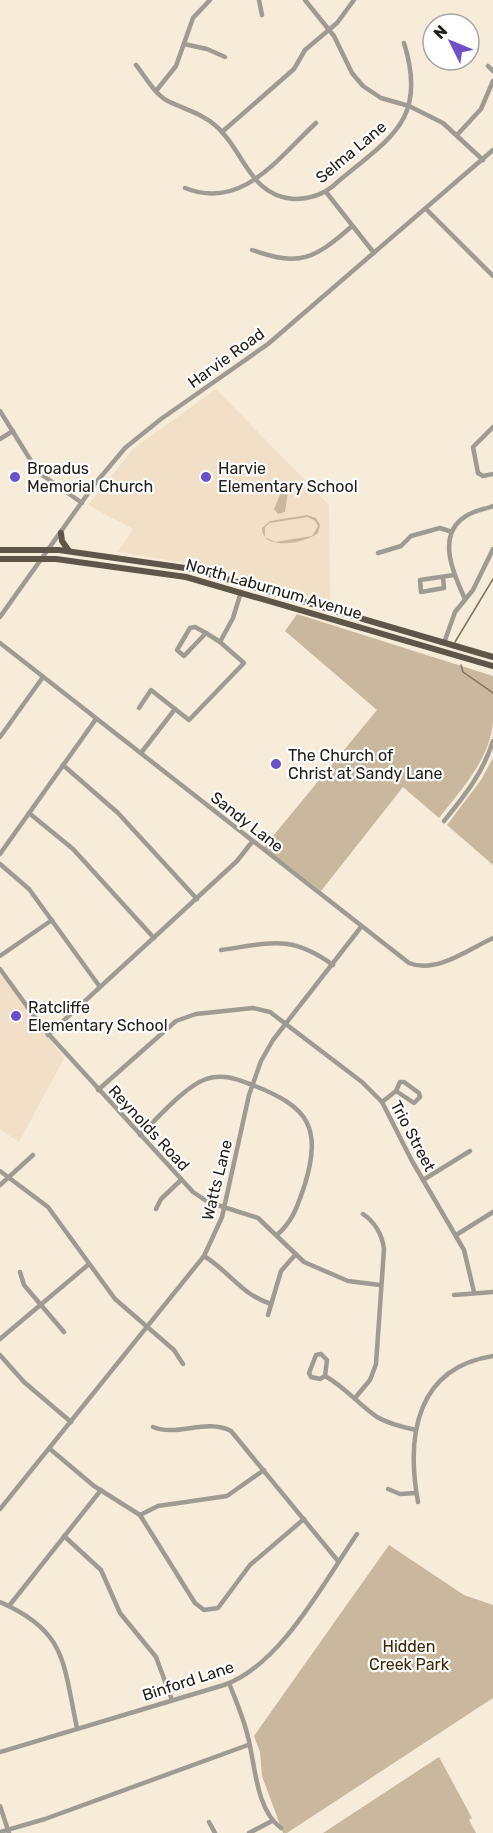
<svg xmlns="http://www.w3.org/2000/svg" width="493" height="1833" viewBox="0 0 493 1833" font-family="Rubik,sans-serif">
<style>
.built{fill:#f1e0c7}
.green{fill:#c9b79e;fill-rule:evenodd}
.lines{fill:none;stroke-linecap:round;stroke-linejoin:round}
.stream{stroke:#81735d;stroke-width:1.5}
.minor{stroke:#9f9a92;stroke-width:4.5}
.major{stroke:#5f5649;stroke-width:6}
.poi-dot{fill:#6d4fc8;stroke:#fff;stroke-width:2}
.labels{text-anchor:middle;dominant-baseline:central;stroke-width:4.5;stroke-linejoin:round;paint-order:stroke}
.street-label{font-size:16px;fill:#242019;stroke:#fff}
.poi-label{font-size:16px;fill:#242019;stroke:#fff;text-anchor:start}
.park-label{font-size:16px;fill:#3b2600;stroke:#fff}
</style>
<rect width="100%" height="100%" fill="#f7ebd9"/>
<g class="built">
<polygon points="216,389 329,505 330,603 218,568 118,552 133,529 88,505 133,449"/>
<polygon points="0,974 64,1058 19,1142 0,1129"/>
</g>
<g class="green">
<polygon points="282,490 288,492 285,512 278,514 274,509"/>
<path d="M307 515 316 518 320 525 318 533C306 543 262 552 262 528L270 521ZM308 517 315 521 318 526 312 536 275 542 265 537V527L270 523Z"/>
<path d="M297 614 493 676C493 691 493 707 493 722 490 759 461 790 439 818L403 787 321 891 264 847 377 710 285 631Z"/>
<polygon points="493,758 493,865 447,825 481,780"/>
<polygon points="389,1545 464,1595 493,1605 493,1698 287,1833 283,1833 262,1776 260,1752 254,1736"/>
<polygon points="439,1757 472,1818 469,1820 476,1833 323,1833"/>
</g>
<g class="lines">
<g class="stream">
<polyline points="455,642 493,579"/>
<polyline points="461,665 463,672 493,693"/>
</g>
<g class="minor">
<polyline points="259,0 262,15"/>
<polyline points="305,0 334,36 352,73 363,86 381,98 409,106 443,123 483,160"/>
<polyline points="184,44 207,49 225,57"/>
<path d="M136 65C145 76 154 93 166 100 183 109 202 113 216 126 244 150 249 196 294 199 309 199 322 195 333 186 387 139 429 123 404 43"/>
<polyline points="488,66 493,71"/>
<polyline points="156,91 176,66 193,18 210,0"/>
<polyline points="222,132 294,69 305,50 337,23 354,0"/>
<polyline points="458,134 481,109 493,81"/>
<path d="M185 188C242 211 278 158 316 123"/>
<polyline points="326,192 374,253"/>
<polyline points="426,209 493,276"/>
<path d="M252 250C300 267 314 259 351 227"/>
<polyline points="0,411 38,472 82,503"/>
<polyline points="493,427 473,447 478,473 483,476 493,474"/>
<polyline points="0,439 13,431"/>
<polyline points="378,553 401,546 411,536 440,528 452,532"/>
<polyline points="443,577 444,588 421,592 420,580 454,575"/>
<path d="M465 599C454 575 435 535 466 516 473 511 485 509 493 506"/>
<polyline points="0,617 94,485 125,448 161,419 268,344 493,150"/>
<polygon points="195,627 206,633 184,656 177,650 190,628"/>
<polyline points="206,633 220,642"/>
<path d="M0 643 409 963C437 974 469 949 493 938"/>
<polyline points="444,643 455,612 473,590 493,549"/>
<polyline points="139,708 151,690 175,709"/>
<polyline points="0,737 43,677"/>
<polyline points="141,753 175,709 189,720 244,663 220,642 233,618 241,592"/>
<polyline points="63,765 118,813 197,899"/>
<polyline points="29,813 73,849 154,938"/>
<path d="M444 821C465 795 483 773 493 741"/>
<polyline points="0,854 96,719"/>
<polyline points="0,864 29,889 100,987"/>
<path d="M221 950C271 943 290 934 333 965"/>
<polyline points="0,956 52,920"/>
<polyline points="0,969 42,1027 193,1192 208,1202 258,1218 304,1262 348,1281 380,1285"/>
<polyline points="48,1035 237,861 252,842"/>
<polyline points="98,1090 176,1021 196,1014 253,1008 270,1012 362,1082 382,1102 412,1161 464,1250 474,1292"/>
<polyline points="382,1102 396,1091 400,1082 404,1082 419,1093 420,1097 414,1103 396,1091"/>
<path d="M140 1135C157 1119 184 1087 206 1079 224 1073 239 1080 255 1086 308 1107 322 1127 305 1184 298 1204 294 1220 277 1235"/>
<polyline points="0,1171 48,1207 115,1299 174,1350 183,1364"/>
<polyline points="423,1180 470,1151"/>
<polyline points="0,1185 33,1155"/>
<polyline points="156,1209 161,1199 181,1180"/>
<polyline points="456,1235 493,1212"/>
<path d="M204 1256C230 1272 242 1295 271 1304"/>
<polyline points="20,1272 24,1285 64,1332"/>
<polyline points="454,1295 493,1292"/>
<polyline points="268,1315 281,1271 296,1254"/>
<polyline points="0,1339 89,1264"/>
<polyline points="0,1355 24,1382 71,1422"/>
<path d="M325 1376 327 1360 321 1354 316 1355 309 1373 311 1377 320 1379 325 1376C345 1387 358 1404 377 1417 389 1424 402 1427 416 1430"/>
<path d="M355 1398 370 1380 376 1364 384 1249C382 1234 376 1223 363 1214"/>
<path d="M153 1427C178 1437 206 1418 231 1431L338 1561"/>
<polyline points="50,1449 94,1486 140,1515 195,1603 204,1610 218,1608 250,1565 304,1519"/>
<polyline points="388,1489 400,1494 416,1493"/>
<path d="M418 1502C406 1436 416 1368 493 1356"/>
<polyline points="0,1509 204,1256 222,1217 249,1095 261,1061 273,1040 361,927"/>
<polyline points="140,1515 158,1506 227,1496 264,1470"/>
<polyline points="64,1536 101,1570 120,1613 156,1657 172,1700"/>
<path d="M0 1602C67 1631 63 1663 77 1728"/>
<polyline points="9,1606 101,1490"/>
<path d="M229 1683C236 1701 244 1719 248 1737 255 1764 256 1810 281 1828"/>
<path d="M0 1752 224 1685C280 1666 324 1582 357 1534"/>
<polyline points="0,1806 9,1833"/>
<polyline points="209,1822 215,1833"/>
<polyline points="0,1832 45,1819 248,1745"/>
<polyline points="249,1833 272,1821"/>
</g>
<g class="major">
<polyline points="61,533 62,541 69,551"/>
<polyline points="0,550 59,550 192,569 493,657"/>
<polyline points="0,559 56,559 186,577 493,666"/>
</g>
</g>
<g class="poi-dot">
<circle cx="15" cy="477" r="6"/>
<circle cx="206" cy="477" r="6"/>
<circle cx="276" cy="764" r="6"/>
<circle cx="16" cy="1016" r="6"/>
</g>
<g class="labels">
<g class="street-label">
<text transform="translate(351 152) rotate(-40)">Selma Lane</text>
<text transform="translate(226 358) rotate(-36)">Harvie Road</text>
<text transform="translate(274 589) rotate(16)">North Laburnum Avenue</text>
<text transform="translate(247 822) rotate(38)">Sandy Lane</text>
<text transform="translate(149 1128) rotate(47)">Reynolds Road</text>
<text transform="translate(413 1136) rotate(62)">Trio Street</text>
<text transform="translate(217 1180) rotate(-76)">Watts Lane</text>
<text transform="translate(188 1681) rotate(-18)">Binford Lane</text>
</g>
<g class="poi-label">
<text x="27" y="468">Broadus<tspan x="27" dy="18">Memorial Church</tspan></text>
<text x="218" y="468">Harvie<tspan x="218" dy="18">Elementary School</tspan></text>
<text x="288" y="755">The Church of<tspan x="288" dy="18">Christ at Sandy Lane</tspan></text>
<text x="28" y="1007">Ratcliffe<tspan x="28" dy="18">Elementary School</tspan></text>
</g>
<g class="park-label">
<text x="409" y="1646">Hidden<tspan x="409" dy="18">Creek Park</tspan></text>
</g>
</g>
<g transform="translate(451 42) rotate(313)"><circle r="28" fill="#ffffff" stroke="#a7a6a3" stroke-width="1.5"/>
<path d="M0-4.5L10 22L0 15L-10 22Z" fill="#6d4fc8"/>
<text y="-9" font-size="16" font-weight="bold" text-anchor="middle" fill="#242019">N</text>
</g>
</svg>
